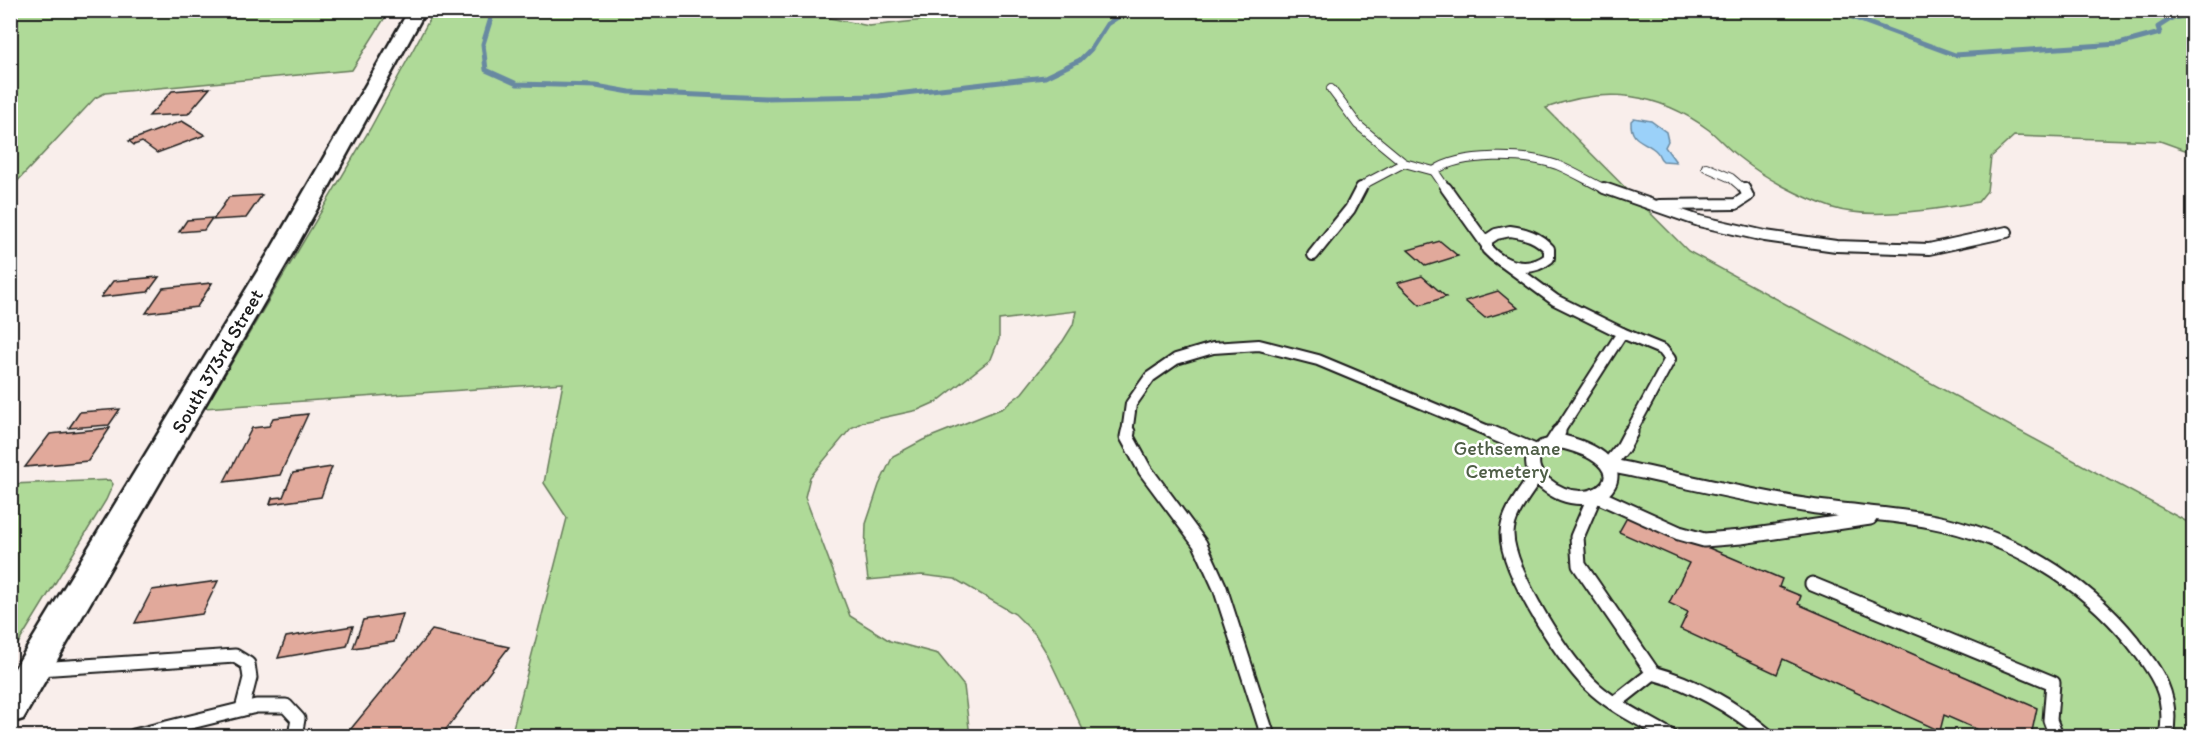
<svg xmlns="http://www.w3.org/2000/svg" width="2204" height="747" viewBox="0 0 2204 747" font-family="Itim,sans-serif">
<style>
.green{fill:#afda98;stroke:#667b5a;stroke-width:1.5}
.water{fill:#9bd1f9;stroke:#6889a1;stroke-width:1.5}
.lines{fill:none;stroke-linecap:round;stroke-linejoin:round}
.stream{stroke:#6889a1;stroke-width:5}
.building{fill:#e1a99b;stroke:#1c1c1c;stroke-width:1.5}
.service-far2-casing{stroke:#1c1c1c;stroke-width:10}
.service-far1-casing{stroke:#1c1c1c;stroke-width:14}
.service-casing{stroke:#1c1c1c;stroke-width:17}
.tertiary-casing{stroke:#1c1c1c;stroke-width:5}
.service-far2{stroke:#fff;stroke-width:8}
.service-far1{stroke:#fff;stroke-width:10}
.service{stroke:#fff;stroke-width:13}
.tertiary{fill:#fff;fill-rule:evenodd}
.labels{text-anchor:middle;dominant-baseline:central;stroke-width:5;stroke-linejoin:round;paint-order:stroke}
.street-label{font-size:20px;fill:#1c1c1c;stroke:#fff}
.park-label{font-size:20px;fill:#4f5e47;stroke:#fff}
</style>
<rect width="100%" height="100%" fill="#f9eeeb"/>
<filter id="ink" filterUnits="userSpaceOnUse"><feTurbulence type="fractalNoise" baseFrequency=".0167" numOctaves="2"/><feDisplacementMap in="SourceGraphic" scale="12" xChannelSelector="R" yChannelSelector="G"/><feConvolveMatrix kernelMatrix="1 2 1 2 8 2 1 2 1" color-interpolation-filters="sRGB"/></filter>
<g filter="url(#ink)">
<g class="green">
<polygon points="11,10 389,10 389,11 352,70 105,93 95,98 11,188"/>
<path d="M790 10 869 26 1019 10 2193 11V153L2160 141 2014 136 1991 157 1987 191 1978 202C1940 209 1869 220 1833 208 1801 197 1766 179 1740 158 1729 150 1720 139 1709 130 1658 92 1605 86 1546 108L1688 251 2193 525V736H1086L1046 652 1035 634 1015 614 955 579 922 575 868 580 865 556 866 524 879 485 893 456 923 440 1003 408 1022 393 1063 341 1073 325 1076 311 999 320V339L991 359 938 401 918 410 863 422 851 428 810 477 805 497 850 616 890 641 938 654 964 686 970 736H511L567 518 544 483 563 383 205 408 370 129 434 11Z"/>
<polygon points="110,480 113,484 106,500 11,655 11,484"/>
</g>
<path class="water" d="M1634 118 1651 121 1666 132 1668 141 1665 147 1676 162 1663 161C1657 156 1661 155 1655 150 1643 140 1630 141 1631 121Z"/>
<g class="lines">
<g class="stream">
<polyline points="328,10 336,13 375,10"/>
<polyline points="484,10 491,18 483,44 486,70 517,84 596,86 630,92 766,98 879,96 1045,77 1080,60 1091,49 1107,24 1129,10"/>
<polyline points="1833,10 1955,55 2119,44 2160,33 2158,27 2172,18 2194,14"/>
</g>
</g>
<g class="building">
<polygon points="210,88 188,114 149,116 172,91"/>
<polygon points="182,121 205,135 157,153 142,142 134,145 129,141"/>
<polygon points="262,195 246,218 213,220 229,197"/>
<polygon points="212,218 204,230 179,232 187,220"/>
<polygon points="1440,241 1458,256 1426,266 1408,250"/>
<polygon points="1422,276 1446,297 1420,305 1397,283"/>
<polygon points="159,277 148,292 101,297 113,281"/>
<polygon points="212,283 197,307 146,313 163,288"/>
<polygon points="1498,291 1518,308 1485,318 1465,301"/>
<polygon points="120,409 109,425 69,428 80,412"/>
<polygon points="308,414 280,475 224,482 252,428 269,426 273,418"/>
<polygon points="110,428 88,461 25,467 50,434"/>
<polygon points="332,467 321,497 270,504 272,498 283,497 293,473"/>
<polygon points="1629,514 1782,579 1779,587 1801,596 1798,604 2037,708 2031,736 1992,736 1944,715 1940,731 1783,659 1777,674 1680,629 1688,612 1669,603 1689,563 1619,532"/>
<polygon points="218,581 202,614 135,623 152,590"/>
<polygon points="403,614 394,642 353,648 363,620"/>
<polygon points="353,626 347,646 278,658 286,637"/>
<polygon points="432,630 509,647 441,736 345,736"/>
</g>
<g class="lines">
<defs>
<g id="service-far2">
<polyline points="1331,89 1358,125 1404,163"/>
<polyline points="1706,167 1731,178 1745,190"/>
<polyline points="1359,190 1368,182 1404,163 1434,171"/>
<path d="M1447 190 1434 171C1461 152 1526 154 1557 165 1574 172 1590 182 1607 190"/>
</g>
<g id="service-far1">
<polyline points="1446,188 1486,244"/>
<polyline points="1604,188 1699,221 1765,236 1836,246 1929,249 2007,232"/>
<polyline points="1659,205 1736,204 1748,196 1744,188"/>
<path d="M1510 231C1526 233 1538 237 1549 249V258C1529 274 1503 267 1487 249V240L1496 234Z"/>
<polyline points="1313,255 1350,209 1361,188"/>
<polyline points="1502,261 1555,300 1622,333 1558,433"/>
<polyline points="1622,333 1663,350 1670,359 1630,433"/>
<polyline points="1127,433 1131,404 1150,377 1176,359 1213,348 1259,345 1318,360 1493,433"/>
</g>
<g id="service">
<polyline points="1128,432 1127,437 1145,470 1200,544 1220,588 1268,736"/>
<polyline points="1490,432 1535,451"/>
<path d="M1631 432 1623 447 1608 465C1673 478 1738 494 1804 505 1846 512 1889 513 1930 521 2010 536 2082 579 2133 642 2157 673 2174 695 2166 736"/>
<path d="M1563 442C1656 465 1594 525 1544 483 1535 476 1530 466 1534 454L1543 447Z"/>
<polyline points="1552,443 1559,432"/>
<path d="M1536 476C1526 493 1508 512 1507 533 1506 571 1567 666 1596 690 1618 709 1645 721 1670 736"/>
<polyline points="1812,584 2053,683 2050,720 2056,736"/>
<polyline points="39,669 235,656 248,664 250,678 242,709"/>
<path d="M1653 673C1697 685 1733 707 1768 736"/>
<polyline points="1615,703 1653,673 1579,565 1577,537 1595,495 1679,533 1704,540 1741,537 1870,518"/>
<polyline points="134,736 256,706 286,706 298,719 295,736"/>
</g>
<polygon id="tertiary" points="409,10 426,10 295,249 23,719 10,723 10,676 271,249"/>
</defs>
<use href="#service-far2" class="service-far2-casing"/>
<use href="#service-far1" class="service-far1-casing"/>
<use href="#service" class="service-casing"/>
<use href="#tertiary" class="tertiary-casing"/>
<use href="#service-far2" class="service-far2"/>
<use href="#service-far1" class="service-far1"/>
<use href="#service" class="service"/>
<use href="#tertiary" class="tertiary"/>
</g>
</g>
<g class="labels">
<g class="street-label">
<text transform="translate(217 361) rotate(-60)">South 373rd Street</text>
</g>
<g class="park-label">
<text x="1507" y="448">Gethsemane<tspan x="1507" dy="23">Cemetery</tspan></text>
</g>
</g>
<rect width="2204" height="747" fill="none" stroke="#fff" stroke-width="36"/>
<rect x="18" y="18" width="2168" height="711" fill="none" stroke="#1c1c1c" stroke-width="2" filter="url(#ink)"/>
</svg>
